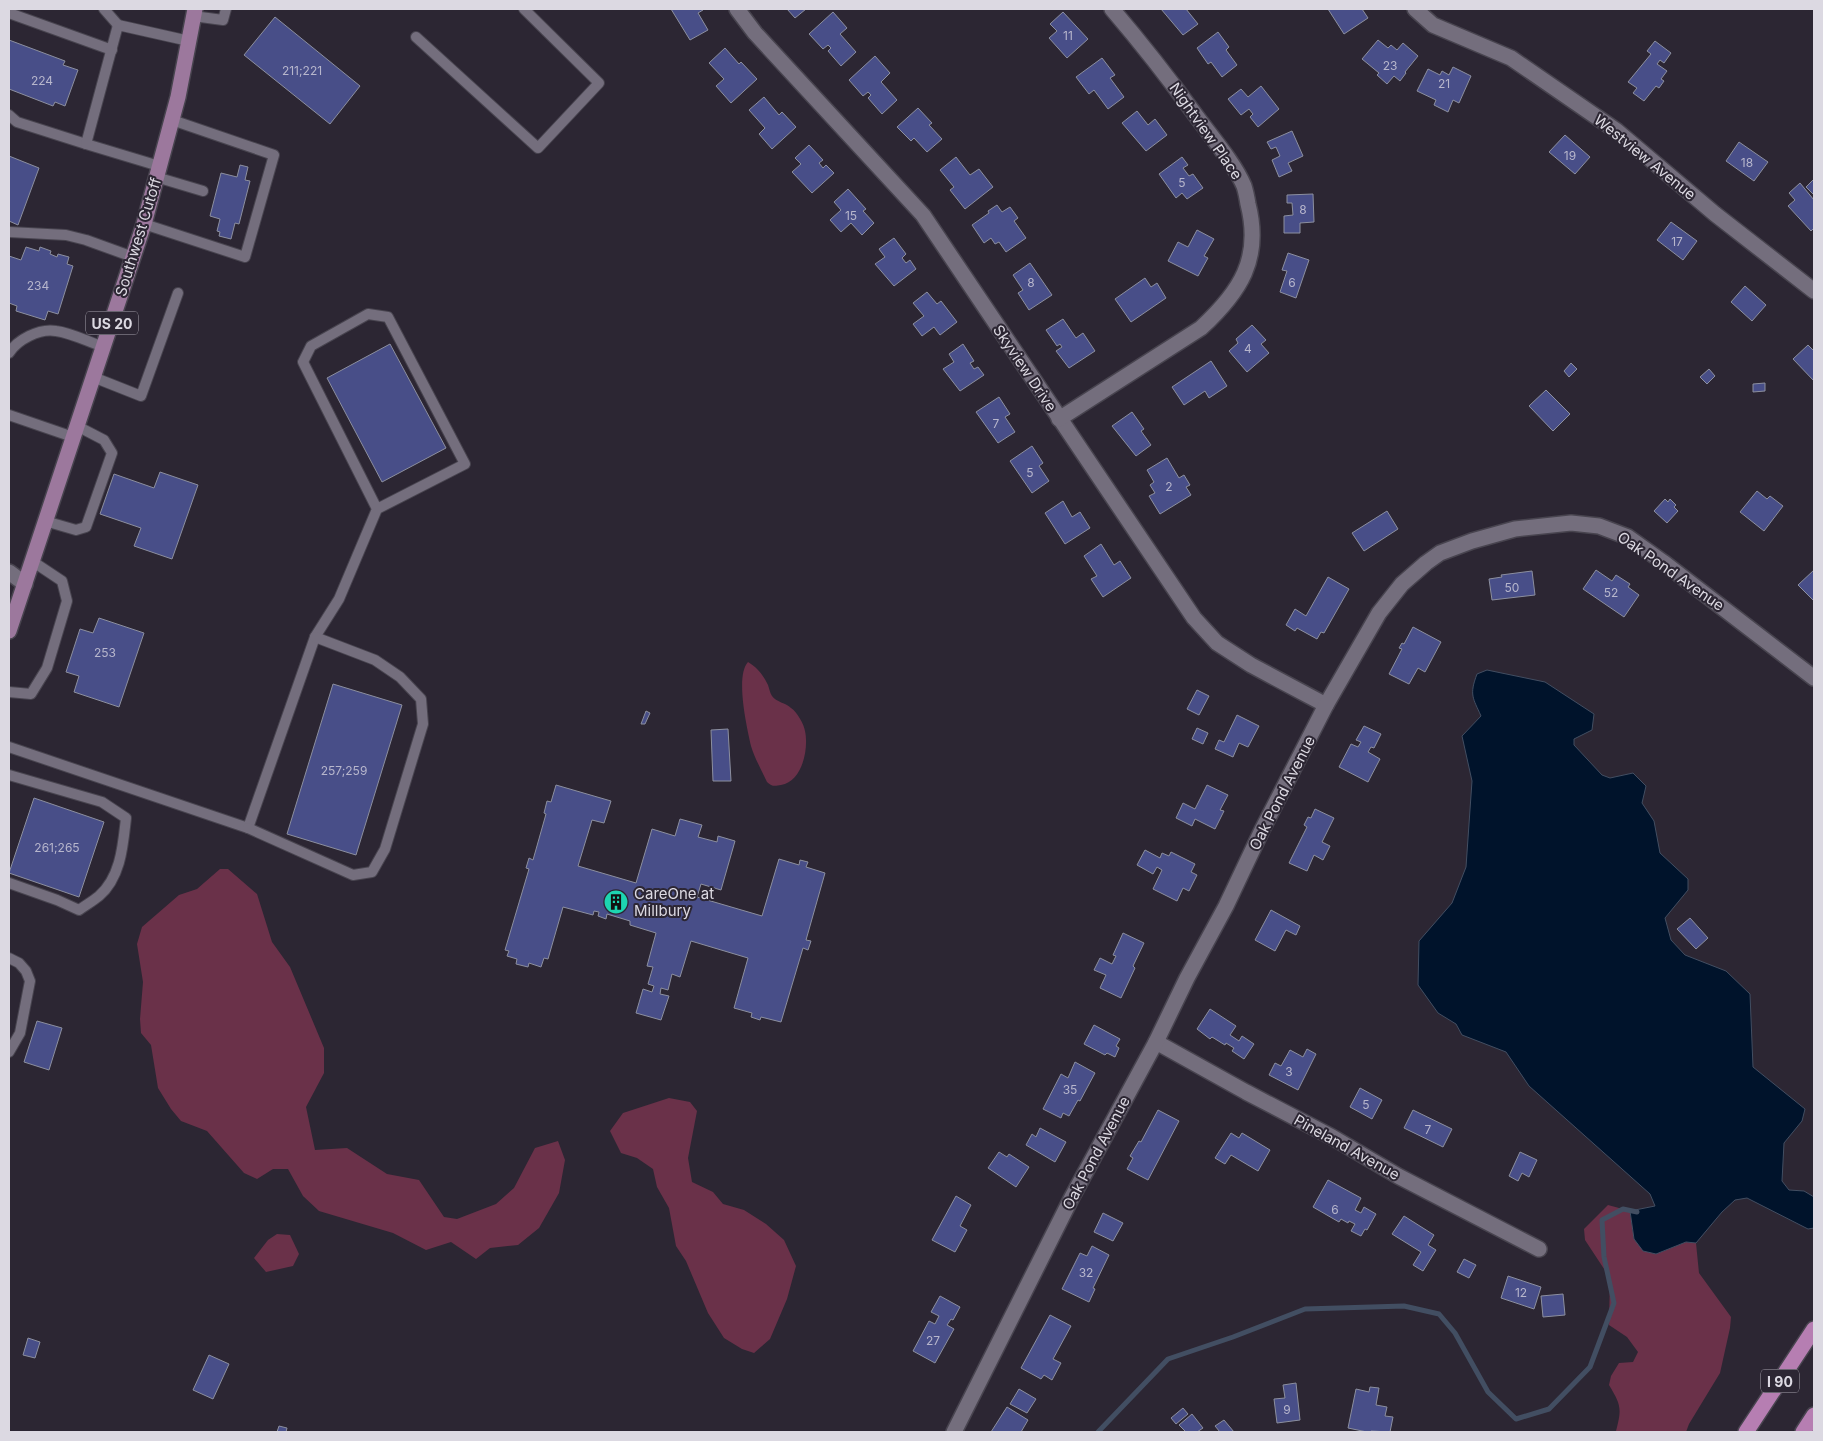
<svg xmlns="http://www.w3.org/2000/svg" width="1823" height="1441" viewBox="0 0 1823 1441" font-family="Inter,sans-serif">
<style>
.green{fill:#6a3149}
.water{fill:#00132b;stroke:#424e62}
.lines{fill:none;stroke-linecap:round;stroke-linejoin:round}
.stream{stroke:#424e62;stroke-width:5}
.building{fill:#484e88;stroke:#8c8f9f}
.lane-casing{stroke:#48444f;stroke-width:12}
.street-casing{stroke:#48444f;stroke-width:18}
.primary-casing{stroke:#48444f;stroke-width:18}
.highway-casing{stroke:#48444f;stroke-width:18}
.lane{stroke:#746e7d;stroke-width:10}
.street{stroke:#746e7d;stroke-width:15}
.primary{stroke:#9c789d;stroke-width:15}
.highway{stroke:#b67eb2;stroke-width:15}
.labels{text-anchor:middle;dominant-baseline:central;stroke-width:4;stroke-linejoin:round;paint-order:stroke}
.number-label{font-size:12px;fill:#b7b6cc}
.shield{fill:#2c2633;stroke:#a7a3ae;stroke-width:1}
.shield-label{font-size:14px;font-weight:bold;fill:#dcd9e2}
.street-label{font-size:15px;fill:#dcd9e2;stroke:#2c2633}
.poi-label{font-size:15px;fill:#dcd9e2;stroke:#2c2633;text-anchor:start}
</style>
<rect width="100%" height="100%" fill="#2c2633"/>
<g class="green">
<path d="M748 662C758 668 763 675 768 685 769 688 770 693 772 696 776 702 786 703 791 708 797 712 804 724 805 731 809 749 802 782 781 785 775 786 772 787 767 782 762 771 755 759 751 746 747 728 735 676 748 662Z"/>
<polygon points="220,869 228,869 257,894 272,942 290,967 324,1048 324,1073 306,1107 315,1150 347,1148 387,1174 419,1180 444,1217 457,1219 496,1204 514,1188 535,1148 558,1141 565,1160 559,1193 539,1228 518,1245 490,1248 476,1259 451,1242 426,1250 393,1233 319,1211 303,1196 288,1169 273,1169 257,1179 244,1173 207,1131 181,1121 171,1109 158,1088 151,1045 141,1033 140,1019 143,982 137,944 142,927 179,895 197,889"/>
<polygon points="669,1098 690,1102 697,1111 688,1158 692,1182 713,1192 723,1204 744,1210 766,1224 784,1240 796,1266 787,1299 770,1339 754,1353 742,1349 724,1338 708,1313 686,1261 676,1246 669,1208 657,1187 653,1169 637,1158 621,1153 610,1131 623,1113"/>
<path d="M1608 1205 1630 1211 1634 1239 1656 1254 1686 1242 1696 1243 1699 1273 1731 1317 1730 1328 1720 1373 1689 1424 1686 1432H1611L1616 1431C1622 1408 1621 1405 1609 1385L1611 1376 1619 1363 1633 1362 1638 1352 1627 1337 1609 1325 1610 1278 1585 1240 1584 1229Z"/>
<polygon points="277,1234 290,1235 299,1254 293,1266 266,1272 254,1258 268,1240"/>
</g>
<path class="water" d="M1487 670 1545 682 1594 714 1592 730 1574 739V745L1602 775 1610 778 1633 773 1646 786 1642 803 1654 821 1660 853 1688 879V890L1665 918 1671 940 1685 955 1726 971 1750 994 1753 1067 1805 1109 1802 1121 1784 1143 1782 1181 1789 1190 1804 1191 1814 1197V1228L1808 1229 1747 1198 1735 1200 1722 1212 1696 1243 1686 1242 1656 1254 1643 1251 1634 1239 1630 1211 1655 1206 1650 1194 1529 1086 1506 1052 1462 1035 1456 1024 1438 1013 1418 985 1419 941 1452 903 1466 867 1472 781 1462 736 1481 716C1473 698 1469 695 1477 674Z"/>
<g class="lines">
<polyline class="stream" points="1098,1432 1168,1359 1233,1337 1305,1309 1404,1306 1439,1314 1455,1333 1488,1392 1516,1419 1549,1409 1590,1367 1614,1303 1604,1257 1602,1220 1623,1209 1637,1212"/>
</g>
<g class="building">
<polygon points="671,9 702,9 703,10 698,13 708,30 690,40"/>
<polygon points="787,9 806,9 795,18"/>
<polygon points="1161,9 1186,9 1198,24 1183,35"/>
<polygon points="1328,9 1362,9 1368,18 1344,34"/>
<polygon points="833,12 847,28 840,34 856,52 841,66 828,51 831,48 828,45 823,49 809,34"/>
<polygon points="1063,12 1088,39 1067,58 1049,38 1057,31 1050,24"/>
<polygon points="275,17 360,86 330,124 244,55"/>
<polygon points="1218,32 1229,47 1226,50 1237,65 1222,77 1211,62 1208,64 1197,48"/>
<polygon points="9,40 65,61 63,65 78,70 65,106 55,102 53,106 9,89"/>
<polygon points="1378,40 1388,48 1391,45 1397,50 1403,43 1418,56 1405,72 1406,73 1400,81 1394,76 1387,84 1377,75 1379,73 1362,59"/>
<polygon points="1655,41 1671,53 1664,63 1660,60 1657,64 1667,71 1661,79 1664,81 1659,88 1656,86 1644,101 1633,93 1637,88 1628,82 1651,54 1647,51"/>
<polygon points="725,48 739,64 741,62 757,79 731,103 716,86 724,79 709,63"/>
<polygon points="875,56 890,73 881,82 897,100 882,114 868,98 871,95 868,92 863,96 849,80"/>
<polygon points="1102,58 1115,75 1110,78 1124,97 1108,109 1094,90 1089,94 1076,77"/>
<polygon points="1453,67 1471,76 1459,103 1453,100 1448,112 1434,105 1436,100 1417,91 1428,69 1440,75 1442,71 1449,75"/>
<polygon points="1261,86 1279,109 1258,127 1250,117 1253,114 1249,109 1241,115 1228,99 1241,89 1248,97"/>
<polygon points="764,97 779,115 782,112 796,127 772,149 759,134 765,128 749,110"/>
<polygon points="918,108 932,123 929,125 942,139 927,152 914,138 911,141 897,127"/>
<polygon points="1137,111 1148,125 1155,119 1167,135 1146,151 1122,123"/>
<polygon points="1292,131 1303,156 1288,163 1292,171 1279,177 1272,160 1280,156 1276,147 1271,149 1267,142"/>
<polygon points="1565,135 1590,157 1575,174 1549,152"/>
<polygon points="1739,142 1768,162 1754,181 1726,161"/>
<polygon points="809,145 823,160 819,163 823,168 826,165 834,173 812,193 792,172 801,164 795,158"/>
<polygon points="9,156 39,168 18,225 9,221"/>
<polygon points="956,157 970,175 979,169 993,187 965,209 950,190 954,187 940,170"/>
<polygon points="1182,157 1188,165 1183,168 1189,176 1193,174 1203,188 1187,199 1182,193 1176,198 1159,174"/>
<polygon points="240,165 248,167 245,180 250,181 239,224 235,223 231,239 219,236 220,232 217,231 220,219 210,216 221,173 237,177"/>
<polygon points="1814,179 1814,195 1806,187"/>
<polygon points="1800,183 1814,200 1814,228 1811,231 1788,206 1795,200 1789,193"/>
<polygon points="848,189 866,209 863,211 874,223 862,235 851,223 841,232 830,220 841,210 834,202"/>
<polygon points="1313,194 1314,222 1300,223 1300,233 1284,233 1284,216 1293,215 1292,203 1287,203 1287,195"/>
<polygon points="997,205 1002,212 1010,207 1018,218 1014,221 1026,238 1006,252 999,242 995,244 991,238 984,243 972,225 989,213 988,211"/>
<polygon points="1671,222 1697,241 1683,260 1657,240"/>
<polygon points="1197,230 1214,239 1204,256 1208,258 1198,276 1168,261 1178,242 1188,247"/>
<polygon points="894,238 906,254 902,258 906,263 910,260 916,269 894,286 875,264 885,257 879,249"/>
<polygon points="26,247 39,251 40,247 51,251 50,254 57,257 58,254 69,257 67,264 73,266 58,314 48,311 45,320 16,311 17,306 9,303 9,256 21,260"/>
<polygon points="1288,253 1309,260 1296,298 1280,292 1287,271 1282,270"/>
<polygon points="1030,263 1052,295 1029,310 1018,293 1023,290 1013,275"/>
<polygon points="1145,278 1151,287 1157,283 1166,298 1131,322 1115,299"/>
<polygon points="1745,286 1766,305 1752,321 1731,302"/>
<polygon points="927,292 937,304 941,301 957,322 940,335 934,327 922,336 913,324 924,316 913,303"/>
<polygon points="1063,319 1076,338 1083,333 1095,351 1069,368 1056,351 1062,347 1060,344 1057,346 1046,330"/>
<polygon points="1252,325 1266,340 1261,344 1269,353 1247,372 1229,351 1238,343 1236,339"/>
<polygon points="390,344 446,448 382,482 327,378"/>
<polygon points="963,344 974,361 970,363 974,369 978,367 984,375 960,391 943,369 954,362 949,354"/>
<polygon points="1808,345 1814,351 1814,381 1793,359"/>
<polygon points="1211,361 1227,386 1209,398 1205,391 1184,405 1172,387"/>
<polygon points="1571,363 1577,369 1569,377 1564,371"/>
<polygon points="1709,369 1715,376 1707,384 1700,377"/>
<polygon points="1765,383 1765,391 1753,392 1753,384"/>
<polygon points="1546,390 1570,414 1553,431 1529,406"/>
<polygon points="999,397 1010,414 1005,417 1015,432 998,443 976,412"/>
<polygon points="1132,412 1144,429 1141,431 1151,445 1136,456 1112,426"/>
<polygon points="1032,446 1043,463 1039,466 1049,481 1032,493 1010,461"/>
<polygon points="1167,458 1179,478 1184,475 1190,485 1186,487 1191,495 1160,514 1149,496 1155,493 1150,485 1154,482 1147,470"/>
<polygon points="160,472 198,485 172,559 134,546 141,528 100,514 114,474 154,488"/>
<polygon points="1757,491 1767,499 1770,496 1783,506 1764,531 1740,512"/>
<polygon points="1665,499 1668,502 1670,499 1676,505 1674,507 1678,511 1667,523 1654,511"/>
<polygon points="1063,501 1072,517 1080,512 1090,528 1065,544 1045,513"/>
<polygon points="1387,511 1398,529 1364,551 1352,533"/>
<polygon points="1101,544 1114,565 1120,561 1131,578 1103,597 1091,579 1097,576 1084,556"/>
<polygon points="1596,570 1612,581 1616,575 1630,584 1628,587 1639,595 1624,617 1583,589"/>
<polygon points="1814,570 1814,601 1798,585"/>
<polygon points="1532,571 1535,595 1492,600 1489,579 1502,577 1501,575"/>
<polygon points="1328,577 1349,589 1324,633 1321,632 1317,639 1297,628 1295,631 1286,625 1295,609 1306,616"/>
<polygon points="99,618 144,633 119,707 74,692 79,676 66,672 80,629 93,633"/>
<polygon points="1413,627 1441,642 1425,672 1418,668 1409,684 1389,674 1402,649 1399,648 1402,643 1404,644"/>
<polygon points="333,684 402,705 356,855 287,834"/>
<polygon points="1197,690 1209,696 1199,715 1187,709"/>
<polygon points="646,711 650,713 645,724 641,724"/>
<polygon points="1237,715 1259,726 1248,747 1239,743 1233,757 1215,749 1219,740 1224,742"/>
<polygon points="1364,726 1381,734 1374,748 1371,747 1368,752 1380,759 1368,782 1339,767 1351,744 1358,747 1361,742 1356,740"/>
<polygon points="1197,728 1208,733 1203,744 1192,739"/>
<polygon points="728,729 731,781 713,781 711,730"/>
<polygon points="556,785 611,801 604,823 592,820 578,866 636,883 652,829 675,836 680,819 702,825 698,837 717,842 718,836 735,841 721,890 701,884 697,897 762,916 779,859 799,865 800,860 808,862 806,867 825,873 806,940 811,941 808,950 803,948 781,1022 761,1017 760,1020 751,1017 752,1013 734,1008 748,958 691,941 680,977 672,974 668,990 661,988 660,994 669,996 661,1020 636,1013 643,989 652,992 654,986 648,984 653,967 647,966 656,933 630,925 630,921 607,914 606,919 598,916 599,912 594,911 593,915 563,907 548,959 544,958 541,967 529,963 528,967 516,964 517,959 507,956 509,951 505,950 529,869 526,868 529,858 533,860 546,814 544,813 547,801 551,802"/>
<polygon points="1207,785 1228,795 1220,810 1224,811 1215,829 1195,819 1192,826 1176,818 1183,803 1195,809"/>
<polygon points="34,798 104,822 79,897 9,873"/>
<polygon points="1315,809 1334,818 1322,842 1330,846 1323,860 1314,855 1307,871 1289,863 1307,827 1304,825 1308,817 1311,818"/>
<polygon points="1145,850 1160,858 1162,853 1169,856 1171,852 1195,864 1191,872 1197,875 1189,891 1183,888 1177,901 1153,889 1162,870 1157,867 1153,874 1137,865"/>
<polygon points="1271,910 1300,926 1296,935 1286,930 1275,951 1255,940"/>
<polygon points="1690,918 1708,938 1696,949 1677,929"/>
<polygon points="1123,933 1144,943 1133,966 1135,968 1121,998 1100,988 1106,975 1094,970 1100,958 1112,964 1116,956 1113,955"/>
<polygon points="1210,1009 1236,1026 1230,1035 1239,1041 1242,1036 1254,1044 1244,1059 1232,1051 1234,1048 1226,1043 1225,1045 1212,1037 1210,1039 1197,1029"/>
<polygon points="37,1021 62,1028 49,1070 24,1062"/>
<polygon points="1094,1025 1120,1039 1116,1046 1119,1048 1115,1057 1107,1053 1105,1055 1084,1044"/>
<polygon points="1307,1049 1316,1054 1298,1090 1269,1075 1275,1063 1281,1066 1290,1050 1303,1057"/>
<polygon points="1075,1062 1095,1073 1080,1101 1078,1100 1069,1116 1063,1113 1061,1118 1043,1109 1061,1074 1068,1078"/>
<polygon points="1360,1088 1382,1100 1372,1119 1350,1107"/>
<polygon points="1158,1110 1179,1121 1148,1180 1127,1169 1133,1158 1130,1156 1139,1141 1141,1142"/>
<polygon points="1413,1110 1452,1129 1443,1147 1404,1128"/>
<polygon points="1040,1128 1066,1142 1055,1162 1026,1145 1032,1134 1036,1137"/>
<polygon points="1231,1133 1239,1138 1242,1133 1270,1150 1258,1171 1231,1155 1225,1164 1215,1158"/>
<polygon points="999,1152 1007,1157 1009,1154 1029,1167 1016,1187 988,1168"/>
<polygon points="1520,1152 1537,1160 1529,1177 1522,1173 1518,1181 1509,1176"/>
<polygon points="1328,1180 1361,1198 1355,1210 1361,1213 1364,1207 1376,1214 1367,1230 1365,1229 1361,1236 1351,1231 1355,1224 1349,1221 1348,1223 1341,1219 1339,1222 1313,1207"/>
<polygon points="956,1196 971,1205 960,1226 967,1230 955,1252 932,1240"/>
<polygon points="1103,1213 1123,1223 1113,1241 1094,1232"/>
<polygon points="1404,1216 1434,1235 1428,1245 1436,1250 1423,1271 1413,1265 1421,1252 1392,1234"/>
<polygon points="1092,1246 1109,1255 1093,1288 1095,1289 1089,1302 1062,1289 1080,1253 1087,1256"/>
<polygon points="1464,1259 1476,1265 1469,1278 1457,1272"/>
<polygon points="1508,1276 1541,1287 1534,1309 1501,1298"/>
<polygon points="1563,1294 1565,1315 1543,1317 1541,1296"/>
<polygon points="940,1296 960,1307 953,1320 951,1319 947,1325 954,1329 935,1363 913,1351 929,1321 935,1324 939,1316 931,1312"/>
<polygon points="1050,1315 1071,1326 1053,1359 1061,1363 1052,1380 1044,1375 1041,1379 1021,1368"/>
<polygon points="28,1338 40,1342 35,1358 23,1355"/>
<polygon points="209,1355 229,1364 213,1399 193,1390"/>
<polygon points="1296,1383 1300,1420 1277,1423 1274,1399 1285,1398 1283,1385"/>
<polygon points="1370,1387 1379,1388 1376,1405 1387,1407 1385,1416 1393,1417 1390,1432 1371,1431 1371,1432 1367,1432 1348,1428 1356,1389 1369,1392"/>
<polygon points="1019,1389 1036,1399 1027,1413 1010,1404"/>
<polygon points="1007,1407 1028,1420 1021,1432 991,1432"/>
<polygon points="1183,1408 1188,1414 1176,1424 1171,1418"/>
<polygon points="1192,1414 1203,1428 1197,1432 1186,1432 1179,1425"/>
<polygon points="1224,1420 1234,1432 1220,1432 1215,1426"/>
<polygon points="279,1426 287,1428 286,1432 277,1432"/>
</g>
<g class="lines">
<defs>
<g id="lane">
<polyline points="104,9 118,25"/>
<polyline points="9,13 112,50"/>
<polyline points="193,16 223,20 226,9"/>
<polyline points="416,37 538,148 599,83 524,9"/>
<polyline points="9,115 17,122 86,144"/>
<polyline points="159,166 86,144 118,25 189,41"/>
<polyline points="156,177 203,191"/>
<polyline points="144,224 245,257 274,155 172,120"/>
<polyline points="9,232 66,235 86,240 133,257"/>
<path d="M9 353C17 340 39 328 56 331 72 333 88 342 104 347"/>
<polyline points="93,377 141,396 178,293"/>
<polyline points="9,415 73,437"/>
<polyline points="45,521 76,530 86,527 112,453 104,440 77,426"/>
<polyline points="9,692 31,694 47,668 67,601 62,581 32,561"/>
<polyline points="9,747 248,828 315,637 339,599 377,509 303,362 311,346 368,314 388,317 465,464 377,509"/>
<path d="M9 775 102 802 126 818C123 845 121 877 99 896 93 901 86 905 79 910L57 900 9 883"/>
<polyline points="248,828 353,875 372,872 385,849 423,724 421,699 400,677 375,660 315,637"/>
<polyline points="9,958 19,963 26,971 30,981 20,1033 9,1052"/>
</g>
<g id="street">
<polyline points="737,9 755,33 923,215 1194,618 1217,643 1251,665 1326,705"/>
<polyline points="1415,9 1433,25 1511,58 1617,131 1715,214 1814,291"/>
<path d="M1059 419 1201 328C1240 292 1262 259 1248 204 1247 198 1246 192 1244 186 1235 164 1211 136 1197 117 1170 80 1142 44 1112 9"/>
<polyline points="9,572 25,584"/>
<polyline points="1156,1042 1246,1092 1332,1137 1398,1176 1539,1249"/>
<polyline points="954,1432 1072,1197 1156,1042 1187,978 1226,906 1262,830 1326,705 1379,613 1402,584 1426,563 1440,553 1472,541 1515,529 1571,523 1599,526 1628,537 1663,562 1814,678"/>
</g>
<polyline id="primary" points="9,631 144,224 178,97 195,9"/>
<g id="highway">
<polyline points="1746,1432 1814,1329"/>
<polyline points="1803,1432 1814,1415"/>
</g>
</defs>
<use href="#lane" class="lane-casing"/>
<use href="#street" class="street-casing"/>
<use href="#primary" class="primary-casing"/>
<use href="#highway" class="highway-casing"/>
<use href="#lane" class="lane"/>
<use href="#street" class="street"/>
<use href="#primary" class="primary"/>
<use href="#highway" class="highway"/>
</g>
<defs>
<symbol id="building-disc" viewBox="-11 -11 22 22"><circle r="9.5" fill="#1dd5b1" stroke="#2c2633"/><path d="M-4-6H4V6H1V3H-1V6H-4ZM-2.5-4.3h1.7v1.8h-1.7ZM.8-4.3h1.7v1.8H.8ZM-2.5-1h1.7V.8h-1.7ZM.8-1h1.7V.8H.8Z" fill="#111"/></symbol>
</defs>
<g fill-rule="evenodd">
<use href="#building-disc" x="602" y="888" width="28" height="28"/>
</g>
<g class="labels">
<g class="number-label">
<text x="1068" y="35">11</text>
<text x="1390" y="65">23</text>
<text x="302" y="70">211;221</text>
<text x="42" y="80">224</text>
<text x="1444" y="83">21</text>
<text x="1570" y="155">19</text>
<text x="1747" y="162">18</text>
<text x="1182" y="182">5</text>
<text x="1303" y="209">8</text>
<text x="851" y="215">15</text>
<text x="1677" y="241">17</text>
<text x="1031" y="282">8</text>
<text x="1292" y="282">6</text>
<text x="38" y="285">234</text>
<text x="1248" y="348">4</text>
<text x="996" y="423">7</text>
<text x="1030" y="472">5</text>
<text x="1169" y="486">2</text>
<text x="1512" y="587">50</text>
<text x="1611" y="592">52</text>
<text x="105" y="652">253</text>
<text x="344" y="770">257;259</text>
<text x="57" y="847">261;265</text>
<text x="1289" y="1071">3</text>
<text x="1070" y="1089">35</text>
<text x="1366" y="1104">5</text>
<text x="1428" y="1129">7</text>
<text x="1335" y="1209">6</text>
<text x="1086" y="1272">32</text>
<text x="1521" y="1292">12</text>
<text x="933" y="1340">27</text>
<text x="1287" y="1409">9</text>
</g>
<g class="shield">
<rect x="86" y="311.5" width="52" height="23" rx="4"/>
<rect x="1761" y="1369.5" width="38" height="23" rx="4"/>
</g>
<g class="shield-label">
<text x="112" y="323">US 20</text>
<text x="1780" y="1381">I 90</text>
</g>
<g class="street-label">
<text transform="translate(1206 131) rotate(55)">Nightview Place</text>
<text transform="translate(1645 157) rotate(39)">Westview Avenue</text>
<text transform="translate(138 237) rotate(-73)">Southwest Cutoff</text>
<text transform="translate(1025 368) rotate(56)">Skyview Drive</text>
<text transform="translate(1671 571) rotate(35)">Oak Pond Avenue</text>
<text transform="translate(1282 793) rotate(-63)">Oak Pond Avenue</text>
<text transform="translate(1347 1147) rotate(29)">Pineland Avenue</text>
<text transform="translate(1096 1153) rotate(-62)">Oak Pond Avenue</text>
</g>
<g class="poi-label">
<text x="634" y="893">CareOne at<tspan x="634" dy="17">Millbury</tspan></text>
</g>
</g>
<rect width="1823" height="1441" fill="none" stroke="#dcd9e2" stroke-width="20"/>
</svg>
